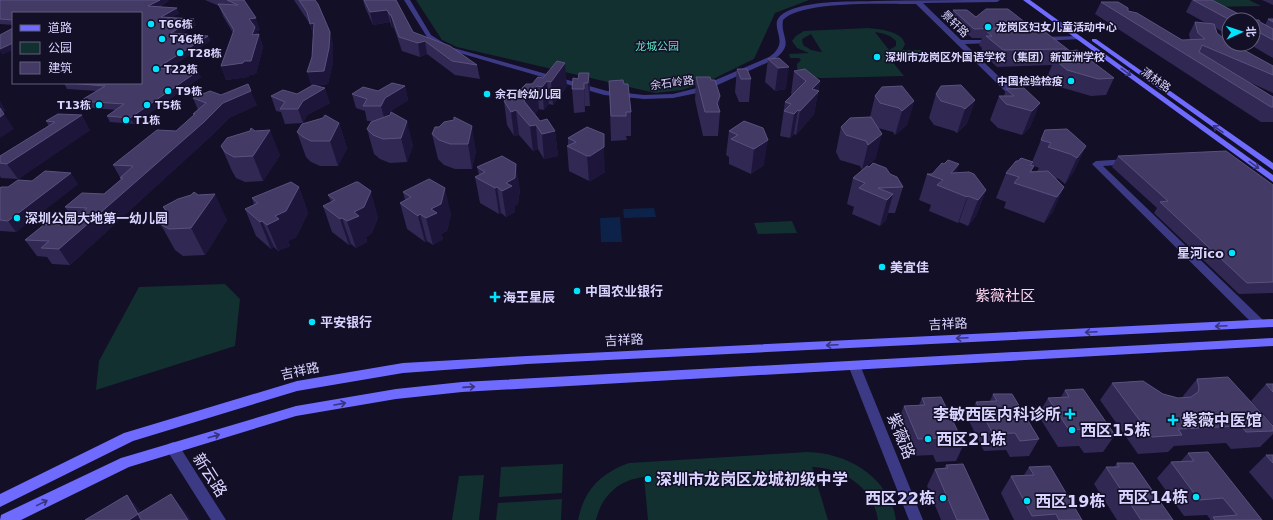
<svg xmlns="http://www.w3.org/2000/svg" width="1273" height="520" viewBox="0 0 1273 520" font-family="'DejaVu Sans','Noto Sans SC',sans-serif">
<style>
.green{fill:#12302f;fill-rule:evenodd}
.water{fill:#0c2248}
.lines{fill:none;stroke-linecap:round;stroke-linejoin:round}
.street{fill:#3d3a85;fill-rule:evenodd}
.secondary{fill:#6f6bff;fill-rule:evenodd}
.wall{fill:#312854;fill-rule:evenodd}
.shaded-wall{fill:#1d163a}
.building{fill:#433a66;stroke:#5a527e}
.oneway{stroke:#38347d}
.poi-dot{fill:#00e5ff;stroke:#130f26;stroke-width:1.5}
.labels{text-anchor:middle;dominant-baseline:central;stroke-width:3;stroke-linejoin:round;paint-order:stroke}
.far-poi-label{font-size:11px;font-weight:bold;fill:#d9d4ff;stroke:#130f26;text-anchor:start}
.far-street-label{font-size:11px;fill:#d9d4ff;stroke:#130f26}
.far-park-label{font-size:11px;fill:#5fe0c0;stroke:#130f26}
.poi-label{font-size:13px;font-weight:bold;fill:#d9d4ff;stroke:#130f26;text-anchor:start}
.street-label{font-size:13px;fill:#d9d4ff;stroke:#130f26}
.quarter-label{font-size:15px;fill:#ffd6f0;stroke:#130f26}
.near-poi-label{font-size:16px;font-weight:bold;fill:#d9d4ff;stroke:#130f26;text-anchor:start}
.near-street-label{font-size:16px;fill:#d9d4ff;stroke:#130f26}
</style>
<rect width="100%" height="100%" fill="#130f26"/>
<g class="green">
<polygon points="416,0 809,0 775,13 754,59 709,81 682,90 655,93 457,47 442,40"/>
<polygon points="1196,0 1249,0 1261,6 1210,7"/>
<path d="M868 28C879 29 902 31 905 44L902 50H921L924 53 886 54 904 76 824 78C814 78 806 76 797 69V64L801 60 799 58H790L789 54 809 53 797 48 792 41 796 36 804 31ZM875 32C882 33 891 35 896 41V46L889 50ZM811 34 822 52H821L811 50 803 45 802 39Z"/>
<polygon points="792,221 797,233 758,234 754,223"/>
<polygon points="225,284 240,299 235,346 96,390 99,361 139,287"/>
<path d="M808 452C848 453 890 478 896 520H878C873 487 843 468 812 467L828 520H648L644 477C619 480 602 495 596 520H578C584 490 601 473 629 463Z"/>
<polygon points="563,464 562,493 499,497 501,467"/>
<polygon points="484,475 479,520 452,520 459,476"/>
<polygon points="562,499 561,520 496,520 498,503"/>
</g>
<g class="water">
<polygon points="654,208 656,217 624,218 623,209"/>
<polygon points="620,217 622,242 601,242 600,218"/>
</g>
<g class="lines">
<g class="street">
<path d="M404 0H410L431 35 450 47 607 91 644 95 673 94 697 88 769 57C794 40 764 26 784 13 806 0 848 2 874 1 916 0 958 0 1000 0L997 2 923 3 961 40H995V42L993 43 965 44 1017 94 1016 96H1010L916 4C888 4 801 0 783 20 780 38 796 44 773 60L702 92 673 98 644 99 604 95 446 49 427 37Z"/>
<polygon points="1079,36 1081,37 1081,39 1041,41 1038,39 1041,37"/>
<polygon points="1128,159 1131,160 1132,162 1131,164 1103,166 1264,321 1266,324 1264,327 1256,327 1092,164 1096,161"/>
<polygon points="854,361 858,362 860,365 923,520 909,520 848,365 850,362"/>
<polygon points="173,442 178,444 226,520 211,520 168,452 166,448 168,444"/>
</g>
<g class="secondary">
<polygon points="1023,0 1030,0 1273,175 1273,182"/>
<polygon points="1092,39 1096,39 1273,163 1273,170 1092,41"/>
<polygon points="1273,319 1273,327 527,364 403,373 297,391 133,441 0,507 0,494 124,433 297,381 403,363 527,356"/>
<polygon points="1273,338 1273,346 462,392 396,399 296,416 129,467 21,520 0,520 1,515 121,458 296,406 396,389 462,382"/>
</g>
</g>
<g class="wall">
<polygon points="0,0 169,1 159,7 179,13 171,18 196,25 181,34 208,36 210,41 168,69 201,77 134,124 110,122 107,116 116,110 84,107 80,101 97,91 67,89 64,83 141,83 141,13 13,13 13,25 0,24"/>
<polygon points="205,0 244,0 260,30 256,31 257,34 259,34 263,47 256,74 249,75 248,77 226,80 221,66 233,33 223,16 219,6"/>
<polygon points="294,0 315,0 330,32 333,45 333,62 328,84 315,86 330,103 307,115 303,123 285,124 281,112 276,111 271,96 297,94 311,86 313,35 310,24"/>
<polygon points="363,0 396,0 413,32 477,65 480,79 455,75 427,54 420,57 402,51 394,28 392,28 390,22 373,25 365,7"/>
<polygon points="1192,0 1212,0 1250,20 1259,20 1260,22 1265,25 1268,19 1273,19 1273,58 1249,44 1253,44 1253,20 1229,20 1229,36 1216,28 1217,33 1223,38 1229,41 1229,44 1233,44 1273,66 1273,93 1249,82 1273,97 1273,122 1261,122 1095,14 1101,2 1118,2 1128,8 1128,11 1137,13 1182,40 1190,40 1189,34 1195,22 1206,23 1186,12"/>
<polygon points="1262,0 1273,0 1273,5"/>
<polygon points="953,10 976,17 1031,27 1031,28 1070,51 1114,78 1106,95 1091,96 1060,87 1048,75 1052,65 997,67 981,52 982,48 979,45 982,38 972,38 950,19"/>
<polygon points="779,58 786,89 775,91 765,82 768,59"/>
<polygon points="737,69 751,79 749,102 739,102 735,92"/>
<polygon points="794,71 820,81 814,114 796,135 794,134 790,138 780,136 785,102 792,95 791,94"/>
<polygon points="589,73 590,96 590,106 585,106 585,112 574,113 572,89"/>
<polygon points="538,77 567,86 553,105 549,104 544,110 539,109 535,114 540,121 555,131 558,156 544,159 538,149 533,151 519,135 514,136 507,125 504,101 519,91 532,84"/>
<polygon points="696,77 711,80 720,96 719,108 720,112 718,136 703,136 695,100"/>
<polygon points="609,81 624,84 631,112 631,136 626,136 627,140 611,141"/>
<polygon points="405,86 408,100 388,113 387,116 413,145 407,162 390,163 380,159 374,154 367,129 373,121 367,121 365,111 356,108 352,94 378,91"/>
<polygon points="1006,89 1040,103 1030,127 1022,135 998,128 990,120 999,96 1004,96"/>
<polygon points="936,94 975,100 967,123 957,133 954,131 934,125 929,118"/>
<polygon points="221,95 257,105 229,118 210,137 70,265 52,264 47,257 37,256 25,240 67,225 73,220 65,207 104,194 121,179 113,165 176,131 194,115 193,114 198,110 193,98"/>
<polygon points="875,96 914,101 907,125 895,135 893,132 878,128 876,158 867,166 890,174 903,187 895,213 888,213 886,220 880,226 852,214 854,207 847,204 853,178 862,170 860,166 840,160 836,152 841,127 870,117"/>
<polygon points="58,114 90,130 18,179 1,178 0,176 0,156 49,126 46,121"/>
<polygon points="744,121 764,165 751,174 729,164 729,157 726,155 729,131"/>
<polygon points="444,122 476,151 472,169 455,169 444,165 438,159 432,134"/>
<polygon points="339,123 347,148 338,166 320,166 311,162 306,157 297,132"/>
<polygon points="587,127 605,172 591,181 589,181 569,171 567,146 568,146 568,138"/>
<path d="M1045 130 1086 146 1074 171 1065 184 1059 179 1055 178 1064 187 1052 213 1044 223 1004 208 1006 202 996 198 1006 173 1018 161 1032 162ZM1032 165 1039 168 1037 171H1032Z"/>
<polygon points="221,146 280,155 263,181 245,182 236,178 232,171"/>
<polygon points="1118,156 1273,185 1273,293 1239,294 1154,213 1157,208 1112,167"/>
<polygon points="477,167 520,189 518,204 515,206 515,212 506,217 501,213 499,214 480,203 475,177 479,175"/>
<polygon points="956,173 986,190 976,216 968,226 959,222 958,223 929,211 931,205 919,200 927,174"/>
<polygon points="78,184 16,232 0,231 0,188"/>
<polygon points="299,187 308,213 296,237 288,241 290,246 278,251 274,247 271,249 256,236 245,209 254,205 252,198"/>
<polygon points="403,192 451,214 447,231 441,234 443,239 433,245 427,241 425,242 407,229 400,203 405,200"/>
<polygon points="191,195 227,220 205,255 183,256 175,250 156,216 165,212 163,207"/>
<polygon points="328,195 378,217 372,233 366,237 367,242 356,248 351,244 349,245 332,232 323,206 331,202"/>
<polygon points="1197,379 1273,426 1273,434 1260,447 1231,449 1226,443 1174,446 1168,452 1138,454 1100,400 1112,383 1163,394 1178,398 1184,398 1183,396"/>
<polygon points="1266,384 1273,384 1273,425 1251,401"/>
<polygon points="1065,390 1115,435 1103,452 1084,453 1079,446 1058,447 1038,415 1048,398 1061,397"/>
<polygon points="993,394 1039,439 1029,456 1010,457 1006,450 984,451 968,419 976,402 990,401"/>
<polygon points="922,398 964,444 956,461 936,462 933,455 911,456 897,423 904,406 919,405"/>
<polygon points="1188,453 1262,520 1210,520 1210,519 1207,515 1184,516 1157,478 1171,462 1181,461"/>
<polygon points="1266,455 1273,455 1273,500 1249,472"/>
<polygon points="1117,463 1173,520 1117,520 1094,484 1106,467 1114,467"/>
<polygon points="946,465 989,520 941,520 927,486 935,469 944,469"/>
<polygon points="1029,467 1082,520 1014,520 1001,493 1011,476 1024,475"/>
</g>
<g class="shaded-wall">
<polygon points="160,0 168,0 169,1 150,11 148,6"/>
<polygon points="177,8 179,13 163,23 161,17"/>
<polygon points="387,10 390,22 373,25 370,12"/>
<polygon points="390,15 391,15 394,28 392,28"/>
<polygon points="256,18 260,30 256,31 258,36 259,34 263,47 256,74 249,75 248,77 226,80 221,66 252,35 249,19"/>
<polygon points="194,19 196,25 173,39 171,33"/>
<polygon points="314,23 314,37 310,24"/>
<polygon points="330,32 333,45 333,62 328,84 311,86 307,72"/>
<polygon points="208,36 210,41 160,74 157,68"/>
<polygon points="425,41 427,54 420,57 418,43"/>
<polygon points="13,43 13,50 2,55 0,51 0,49"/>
<polygon points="565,63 567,86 553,105 551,82"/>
<polygon points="789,67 786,89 775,91 778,68"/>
<polygon points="198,71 201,77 134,124 130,118"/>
<polygon points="589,73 590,96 590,106 588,83"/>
<polygon points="547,81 549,104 544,110 542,87"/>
<polygon points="820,81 814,114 796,135 800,111 812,89"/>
<polygon points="584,83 585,106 585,112 584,89"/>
<polygon points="405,86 408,100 388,113 385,121 381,106 385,98"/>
<polygon points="537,86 539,109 528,124 524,101"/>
<polygon points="325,88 330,103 307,115 303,123 298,109 303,101"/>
<polygon points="251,91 257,105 229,118 210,137 70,265 59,249 223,103"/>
<polygon points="720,96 719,112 717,103"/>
<polygon points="975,100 967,123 957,133 965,109"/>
<polygon points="0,101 6,111 3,112 14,129 0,138"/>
<polygon points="914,101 907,125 895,135 902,111"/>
<polygon points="1040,103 1030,127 1022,135 1032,111"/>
<polygon points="516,110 519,135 514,136 511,112"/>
<polygon points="798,110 794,134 790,138 794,114"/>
<polygon points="82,115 90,130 18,179 7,164"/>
<polygon points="407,121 413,145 407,162 401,138"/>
<polygon points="339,123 347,148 338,166 330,141"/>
<polygon points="536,125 538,149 533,151 530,126"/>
<polygon points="472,126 476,151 472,169 468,144"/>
<polygon points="270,130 280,155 263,181 253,156"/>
<polygon points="555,131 558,156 544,159 542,134"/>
<polygon points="882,134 876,158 862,170 868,145"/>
<polygon points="768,140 764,165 751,174 754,149"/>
<polygon points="1086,146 1074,171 1065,184 1077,158"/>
<polygon points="604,147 605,172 591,181 589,181 587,156"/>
<polygon points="516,164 520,189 518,204 515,206 515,212 506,217 502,191"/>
<polygon points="959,164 950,190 951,173"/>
<polygon points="71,173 78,184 16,232 8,221"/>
<polygon points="299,187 308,213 296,237 288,241 290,246 278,251 267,225"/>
<polygon points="497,187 501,213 499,214 495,188"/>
<polygon points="1064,187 1052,213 1044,223 1057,197"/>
<polygon points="445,188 451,214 447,231 441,234 443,239 433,245 426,218"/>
<polygon points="986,190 976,216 968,226 978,200"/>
<polygon points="371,191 378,217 372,233 366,237 367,242 356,248 347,221"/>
<polygon points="215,194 227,220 205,255 191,228"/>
<polygon points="893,194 886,220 880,226 887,200"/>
<polygon points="968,196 959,222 958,223 967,197"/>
<polygon points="420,214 427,241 425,242 418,216"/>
<polygon points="342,218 351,244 349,245 340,219"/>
<polygon points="262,221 274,247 271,249 260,222"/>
<polygon points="171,494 189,516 191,520 188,520"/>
<polygon points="127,495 146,517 147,520 129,520"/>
</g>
<g class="building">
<polygon points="0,0 160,0 148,6 177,8 161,17 194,19 171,33 208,36 157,68 198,71 130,118 107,116 124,104 80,101 105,86 69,83 141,83 141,13 13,13 13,20 0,19"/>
<polygon points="227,0 244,0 256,18 249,19 255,27 252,35 259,34 251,61 244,61 243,63 221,66 234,30 218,4 238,5"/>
<polygon points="299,0 315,0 318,4 330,32 329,48 324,71 307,72 312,57 314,23 310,24 307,12"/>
<polygon points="364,0 396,0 413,32 450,46 477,65 452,61 425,41 418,43 399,37 391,15 390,15 387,10 370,12"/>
<polygon points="1193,0 1212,0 1250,20 1259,20 1260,22 1273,29 1273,40 1253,29 1253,20 1230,20"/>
<polygon points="1101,2 1118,2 1128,8 1128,11 1137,13 1182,40 1205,39 1198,33 1195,22 1214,24 1217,33 1223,38 1229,41 1229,44 1233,44 1273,66 1273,75 1202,45 1199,52 1273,97 1273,107 1271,107"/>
<polygon points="986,9 1008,9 1031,27 974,29 953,10 967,10 976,17"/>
<polygon points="1268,19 1273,19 1273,22"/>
<polygon points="13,28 13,43 0,49 0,35"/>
<polygon points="1040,28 1070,51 1077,50 1114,78 1098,79 1067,70 1054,59 1066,49 1003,50 986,36 992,36 984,29"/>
<polygon points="779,58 789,67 778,68 768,59"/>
<polygon points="557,61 565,63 551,82 547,81 542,87 537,86 524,101 540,121 547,119 555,131 542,134 536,125 530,126 516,110 511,112 504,101 513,91 519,91 526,84 532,84 538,77 543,78"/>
<polygon points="737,69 747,69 751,79 741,79"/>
<polygon points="805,69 820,81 812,89 819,91 800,111 798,110 794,114 784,111 791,104 785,102 806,81 794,71"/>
<polygon points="579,73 589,73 588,83 584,83 584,89 572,89 573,78 578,79"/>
<polygon points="696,77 710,77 711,80 715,80 720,96 717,103 720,112 705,112"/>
<polygon points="623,80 624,84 628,84 631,112 626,112 626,116 611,116 609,81"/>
<polygon points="392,83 405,86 385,98 381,106 363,106 367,99 352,94 363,87 378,91"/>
<polygon points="248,84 251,91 223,103 204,122 59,249 41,248 49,241 25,240 45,224 67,225 87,208 65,207 82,193 104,194 123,178 120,178 133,166 113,165 157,130 176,131 195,114 193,114 206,103 193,98 210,91 221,95"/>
<polygon points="313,85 325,88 303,101 298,109 280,109 285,102 271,96 283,90 297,94"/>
<polygon points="961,85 975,100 965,109 962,107 941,101 936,94 941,86"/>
<polygon points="902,86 914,101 902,111 899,108 880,103 875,96 882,87"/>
<polygon points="1024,88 1040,103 1032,111 1006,104 999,96 1014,96 1006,89"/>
<polygon points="0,108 4,114 0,117"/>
<polygon points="391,112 407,121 401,138 383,139 373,135 367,129 371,122 390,115"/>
<polygon points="58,114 82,115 7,164 0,163 0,156 55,122 46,121"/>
<polygon points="325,115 339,123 330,141 311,141 303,137 297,132 302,124 323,118"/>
<polygon points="454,117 472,126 468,144 450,144 439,140 432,134 435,127 439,127 444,122 454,120"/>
<polygon points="871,117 882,134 868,145 866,141 846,135 841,127 850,118"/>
<polygon points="744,121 763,128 768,140 754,149 731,139 738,135 729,131"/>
<polygon points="587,127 604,134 604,147 590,156 587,156 567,146 576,142 568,138"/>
<polygon points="251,128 255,131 270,130 253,156 234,157 225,152 221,146 227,138 250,131"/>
<polygon points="1067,129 1086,146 1077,158 1070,154 1048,147 1051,143 1041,140 1045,130"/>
<polygon points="1226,151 1273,185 1273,282 1247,283 1160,202 1168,201 1118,156"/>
<polygon points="502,156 516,164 515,178 506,183 512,186 502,191 497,187 495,188 475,177 485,172 477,167"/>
<polygon points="1021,158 1033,162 1030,165 1034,166 1030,172 1048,171 1064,187 1057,197 1014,183 1019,177 1006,173 1016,161 1018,161"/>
<polygon points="948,160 959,164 951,173 969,172 974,174 986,190 978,200 968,196 967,197 937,185 943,180 927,174 932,174 942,163 944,164"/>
<polygon points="873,163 886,168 890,174 897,177 903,187 878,188 893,194 887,200 859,188 865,183 853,178 867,166 869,167"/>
<polygon points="45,171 71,173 8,221 0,220 0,188 1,187 8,187 18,180 32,181"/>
<polygon points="429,179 431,180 445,188 441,204 431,209 437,213 426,218 420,214 418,216 400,203 411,197 403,192"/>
<polygon points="291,182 299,187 286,211 275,216 279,219 267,225 262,221 260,222 245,209 258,203 252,198"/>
<polygon points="356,182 358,182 371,191 364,207 354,212 359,216 347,221 342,218 340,219 323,206 335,200 328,195"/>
<polygon points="194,192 198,195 215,194 191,228 169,229 160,224 156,216 167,211 163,207 178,199 191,195"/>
<polygon points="1228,377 1273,426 1273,431 1246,432 1241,426 1178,429 1182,435 1152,437 1112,383 1143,381 1163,394 1178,398 1191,397 1198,392 1199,388 1197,379"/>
<polygon points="1266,384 1273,384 1273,392"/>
<polygon points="1083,389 1115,435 1096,436 1091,429 1069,430 1048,398 1069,397 1065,390"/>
<polygon points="993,394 1012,394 1039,439 1020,441 1015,433 993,434 976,402 997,401"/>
<polygon points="941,397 964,444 944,445 941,438 918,439 904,406 925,405 922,398"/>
<polygon points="1208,452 1262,520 1215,520 1213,517 1237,515 1223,498 1199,500 1171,462 1194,461 1188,453"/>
<polygon points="1266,455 1273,455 1273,463"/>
<polygon points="1117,463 1133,463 1173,520 1141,520 1106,467 1119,467"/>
<polygon points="963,464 989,520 957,520 935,469 948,468 946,465"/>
<polygon points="1050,466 1082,520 1059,520 1056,514 1032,516 1011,476 1034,475 1029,467"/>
<polygon points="171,494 188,520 141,520 138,514"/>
<polygon points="127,495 138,514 129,520 85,520"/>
</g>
<defs><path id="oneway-shaft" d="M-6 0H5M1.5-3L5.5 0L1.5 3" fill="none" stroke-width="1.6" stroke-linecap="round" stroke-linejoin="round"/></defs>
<g class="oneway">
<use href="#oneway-shaft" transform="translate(1126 72) rotate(36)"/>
<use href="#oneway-shaft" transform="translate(1218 129) rotate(-145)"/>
<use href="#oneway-shaft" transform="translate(1254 165) rotate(36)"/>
<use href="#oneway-shaft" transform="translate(1221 326) rotate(177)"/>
<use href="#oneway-shaft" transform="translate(1091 332) rotate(177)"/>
<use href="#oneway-shaft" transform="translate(962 338) rotate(177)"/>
<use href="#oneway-shaft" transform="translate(832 345) rotate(177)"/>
<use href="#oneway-shaft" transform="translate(469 387) rotate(-4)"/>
<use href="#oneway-shaft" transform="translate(340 404) rotate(-10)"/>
<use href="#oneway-shaft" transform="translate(214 436) rotate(-16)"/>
<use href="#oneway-shaft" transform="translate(42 503) rotate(-26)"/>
</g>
<g class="poi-dot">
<circle cx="151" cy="24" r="4"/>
<circle cx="988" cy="27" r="4"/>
<circle cx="162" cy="39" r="4"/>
<circle cx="180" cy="53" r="4"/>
<circle cx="877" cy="57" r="4"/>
<circle cx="156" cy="69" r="4"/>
<circle cx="1071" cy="81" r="4"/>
<circle cx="168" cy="91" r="4"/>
<circle cx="487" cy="94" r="4"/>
<circle cx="99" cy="105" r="4"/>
<circle cx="147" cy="105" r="4"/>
<circle cx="126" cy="120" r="4"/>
<circle cx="17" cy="218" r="4"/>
<circle cx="1232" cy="253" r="4"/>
<circle cx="882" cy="267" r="4"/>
<circle cx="577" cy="291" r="4"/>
<path d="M493 291h4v4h4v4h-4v4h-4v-4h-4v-4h4z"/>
<circle cx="312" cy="322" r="4"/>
<path d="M1068 408h4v4h4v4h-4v4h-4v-4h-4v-4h4z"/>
<path d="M1171 414h4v4h4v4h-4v4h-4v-4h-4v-4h4z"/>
<circle cx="1072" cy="430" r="4"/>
<circle cx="928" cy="439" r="4"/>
<circle cx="648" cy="479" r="4"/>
<circle cx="1196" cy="497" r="4"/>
<circle cx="943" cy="498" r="4"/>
<circle cx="1027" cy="501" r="4"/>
</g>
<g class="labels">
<g class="far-poi-label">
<text x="159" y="24">T66栋</text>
<text x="996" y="27">龙岗区妇女儿童活动中心</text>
<text x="170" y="39">T46栋</text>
<text x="188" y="53">T28栋</text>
<text x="885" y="57">深圳市龙岗区外国语学校（集团）新亚洲学校</text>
<text x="164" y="69">T22栋</text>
<text x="1063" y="81" text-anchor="end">中国检验检疫</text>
<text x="176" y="91">T9栋</text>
<text x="495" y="94">余石岭幼儿园</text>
<text x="91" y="105" text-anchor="end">T13栋</text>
<text x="155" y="105">T5栋</text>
<text x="134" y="120">T1栋</text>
</g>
<g class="far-street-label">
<text transform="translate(955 24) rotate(44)">景轩路</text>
<text transform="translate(1156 80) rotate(36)">清林路</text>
<text transform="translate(672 83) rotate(-8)">余石岭路</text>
</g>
<g class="far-park-label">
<text x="657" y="46">龙城公园</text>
</g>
<g class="poi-label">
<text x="25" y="218">深圳公园大地第一幼儿园</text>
<text x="1224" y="253" text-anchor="end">星河ico</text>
<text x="890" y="267">美宜佳</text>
<text x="585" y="291">中国农业银行</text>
<text x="503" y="297">海王星辰</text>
<text x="320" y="322">平安银行</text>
</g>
<g class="street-label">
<text transform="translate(948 324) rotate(-3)">吉祥路</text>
<text transform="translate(624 340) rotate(-3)">吉祥路</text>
<text transform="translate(300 371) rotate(-12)">吉祥路</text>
</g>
<g class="quarter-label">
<text x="1005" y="296">紫薇社区</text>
</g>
<g class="near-poi-label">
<text x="1061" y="414" text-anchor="end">李敏西医内科诊所</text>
<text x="1182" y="420">紫薇中医馆</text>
<text x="1080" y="430">西区15栋</text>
<text x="936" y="439">西区21栋</text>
<text x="656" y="479">深圳市龙岗区龙城初级中学</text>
<text x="1188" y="497" text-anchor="end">西区14栋</text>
<text x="935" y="498" text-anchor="end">西区22栋</text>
<text x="1035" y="501">西区19栋</text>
</g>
<g class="near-street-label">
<text transform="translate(901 436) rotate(68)">紫薇路</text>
<text transform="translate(210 475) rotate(57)">新云路</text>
</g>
</g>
<rect x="12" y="12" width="130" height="72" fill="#130f26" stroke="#625e7d"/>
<rect x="20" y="25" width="20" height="6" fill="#6f6bff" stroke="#625e7d"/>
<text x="48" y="32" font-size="12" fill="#d9d4ff">道路</text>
<rect x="20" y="42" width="20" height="12" fill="#12302f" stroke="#625e7d"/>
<text x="48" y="52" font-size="12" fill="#d9d4ff">公园</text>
<rect x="20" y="62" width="20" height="12" fill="#433a66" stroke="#625e7d"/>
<text x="48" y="72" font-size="12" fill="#d9d4ff">建筑</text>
<g transform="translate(1241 32) rotate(87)"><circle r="19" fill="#130f26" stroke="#625e7d"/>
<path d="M0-3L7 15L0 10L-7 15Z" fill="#00e5ff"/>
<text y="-6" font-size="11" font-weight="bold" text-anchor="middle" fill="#d9d4ff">北</text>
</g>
</svg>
